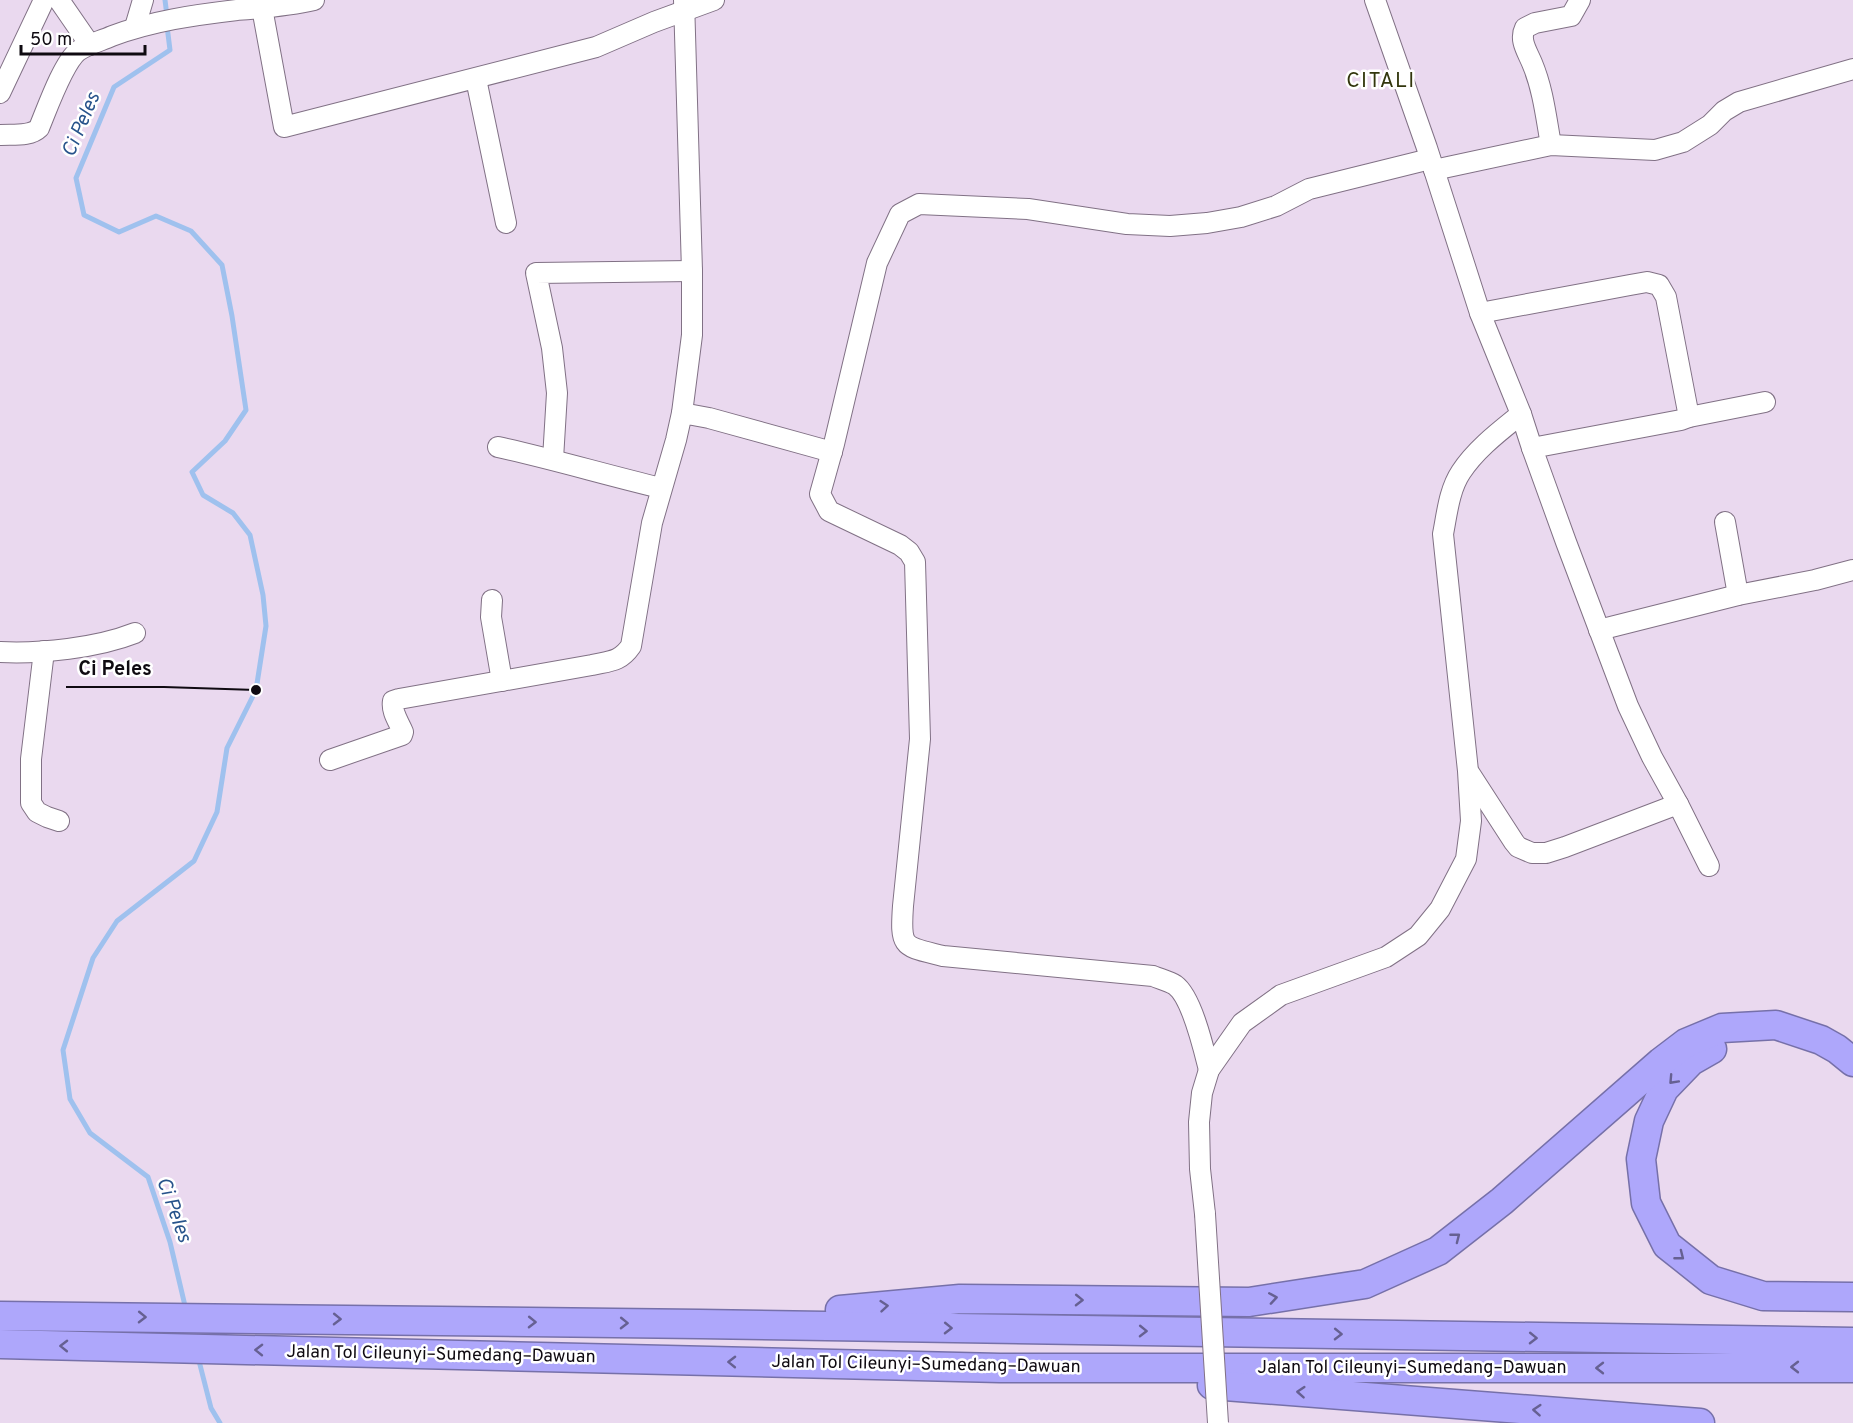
<svg xmlns="http://www.w3.org/2000/svg" width="1853" height="1423" viewBox="0 0 1853 1423" font-family="Overpass,sans-serif">
<style>
.lines{fill:none;stroke-linecap:round;stroke-linejoin:round}
.stream{stroke:#9fc1ee;stroke-width:5}
.minor-casing{stroke:#817185;stroke-width:22}
.highway-casing{stroke:#7670a9;stroke-width:31}
.minor{stroke:#fff;stroke-width:20}
.highway{stroke:#aea7fb;stroke-width:28}
.minor-bridge-casing{stroke:#817185;stroke-width:22;stroke-linecap:butt}
.minor-bridge{stroke:#fff;stroke-width:20}
.oneway{stroke:#666092}
.labels{text-anchor:middle;dominant-baseline:central;stroke-width:5;stroke-linejoin:round;paint-order:stroke}
.street-label{font-size:18px;fill:#0f0a11;stroke:#fff}
.water-label{font-size:20px;font-style:italic;fill:#27538b;stroke:#fff}
.quarter-label{font-size:21px;letter-spacing:1.5px;fill:#32360d;stroke:#fff}
.leader{fill:none;stroke:#0f0a11;stroke-width:2}
.callout-dot{fill:#0f0a11;stroke:#fff;stroke-width:2}
.callout-label{font-size:20px;text-anchor:middle;font-weight:bold;fill:#0f0a11;stroke:#fff;stroke-width:5;stroke-linejoin:round;paint-order:stroke}
</style>
<rect width="100%" height="100%" fill="#ead9ef"/>
<g class="lines">
<g class="stream">
<polyline points="165,0 167,16"/>
<polyline points="167,26 170,50 114,87 76,178 84,215 119,232 156,216 191,231 222,265 232,316 246,410 225,441 192,472 203,495 233,513 250,535 263,595 266,626 256,690 227,748 217,812 194,861 117,921 93,958 63,1050 70,1099 90,1133 148,1177 170,1242 186,1310"/>
<polyline points="198,1357 211,1408 220,1423"/>
</g>
<defs>
<g id="minor">
<polyline points="59,0 90,45"/>
<polyline points="262,8 284,127 596,47 654,22 714,0"/>
<polyline points="135,27 143,0"/>
<polyline points="476,79 506,223"/>
<polyline points="0,93 44,0"/>
<path d="M0 135C12 134 30 137 39 128 47 109 63 63 78 51 88 44 101 41 112 36 152 21 194 15 237 10 262 8 288 6 314 0"/>
<path d="M1551 145C1546 117 1543 89 1532 63 1527 51 1519 40 1525 28L1535 23 1571 16 1580 0"/>
<polyline points="1434,170 1551,145 1655,150 1683,142 1710,125 1724,111 1739,102 1853,69"/>
<polyline points="1480,313 1630,285 1647,282 1659,285 1666,297 1689,417"/>
<polyline points="682,413 692,335 692,271 684,0"/>
<polyline points="1521,414 1532,448"/>
<path d="M498 447C553 459 606 475 661 488"/>
<polyline points="553,459 557,393 552,348 536,273 692,271"/>
<polyline points="1725,522 1738,595"/>
<polyline points="492,600 491,617 502,681"/>
<polyline points="1599,630 1738,595 1815,580 1853,570"/>
<polyline points="44,651 31,759 31,803 37,812 47,817 59,821"/>
<path d="M0 652C40 654 97 648 135 633"/>
<path d="M330 760 402 735 403 732C399 722 391 712 393 701L399 699 592 665C610 661 620 662 631 646L652 523 676 440 682 413 709 418 832 452"/>
<polyline points="1470,774 1514,842 1518,847 1532,853 1546,853 1565,847 1678,804 1652,757 1628,706 1566,542 1532,448 1681,420 1689,417 1765,402"/>
<polyline points="1678,804 1709,866"/>
<path d="M1209 1070C1204 1050 1192 997 1175 985 1169 981 1160 979 1153 976L943 956C903 946 900 949 903 906L920 739 915 562 909 552 900 545 829 511 820 494 834 444 877 263 900 214 919 204 1028 209 1127 224 1170 226 1207 223 1241 217 1276 206 1309 189 1430 159"/>
<path d="M1205 1214 1200 1169 1199 1122 1202 1093 1209 1070 1242 1023 1281 995 1386 957 1418 936 1440 909 1466 859 1471 821 1468 771 1443 534C1447 514 1449 490 1461 472 1476 449 1500 431 1521 414L1480 313 1427 148 1375 0"/>
</g>
<g id="highway">
<polyline points="1712,1049 1691,1061 1664,1089 1649,1121 1641,1159 1646,1203 1667,1245 1711,1280 1763,1296 1853,1297"/>
<polyline points="840,1310 960,1299 1249,1302 1365,1284 1438,1251 1502,1201 1661,1062 1686,1043 1722,1028 1776,1025 1821,1040 1837,1049 1853,1062"/>
<polyline points="0,1316 700,1324 1853,1342"/>
<polyline points="0,1344 1000,1368 1853,1368"/>
<polyline points="1212,1385 1700,1423"/>
</g>
</defs>
<use href="#minor" class="minor-casing"/>
<use href="#highway" class="highway-casing"/>
<use href="#minor" class="minor"/>
<use href="#highway" class="highway"/>
<defs>
<polyline id="minor-bridge" points="1205,1214 1218,1423"/>
</defs>
<use href="#minor-bridge" class="minor-bridge-casing"/>
<use href="#minor-bridge" class="minor-bridge"/>
</g>
<defs><path id="oneway-chevron" d="M-2-3.5L2.5 0L-2 3.5" fill="none" stroke-width="1.6" stroke-linecap="round" stroke-linejoin="round" transform="scale(1.5)"/></defs>
<g class="oneway">
<use href="#oneway-chevron" transform="translate(1673 1080) rotate(133)"/>
<use href="#oneway-chevron" transform="translate(1456 1237) rotate(-38)"/>
<use href="#oneway-chevron" transform="translate(1680 1256) rotate(38)"/>
<use href="#oneway-chevron" transform="translate(1273 1298) rotate(-9)"/>
<use href="#oneway-chevron" transform="translate(1079 1300) rotate(1)"/>
<use href="#oneway-chevron" transform="translate(884 1306) rotate(-5)"/>
<use href="#oneway-chevron" transform="translate(142 1317) rotate(1)"/>
<use href="#oneway-chevron" transform="translate(337 1319) rotate(1)"/>
<use href="#oneway-chevron" transform="translate(532 1322) rotate(1)"/>
<use href="#oneway-chevron" transform="translate(624 1323) rotate(1)"/>
<use href="#oneway-chevron" transform="translate(948 1328) rotate(1)"/>
<use href="#oneway-chevron" transform="translate(1143 1331) rotate(1)"/>
<use href="#oneway-chevron" transform="translate(1338 1334) rotate(1)"/>
<use href="#oneway-chevron" transform="translate(1533 1338) rotate(1)"/>
<use href="#oneway-chevron" transform="translate(64 1346) rotate(-179)"/>
<use href="#oneway-chevron" transform="translate(259 1350) rotate(-179)"/>
<use href="#oneway-chevron" transform="translate(732 1362) rotate(-179)"/>
<use href="#oneway-chevron" transform="translate(1795 1367) rotate(-180)"/>
<use href="#oneway-chevron" transform="translate(1600 1368) rotate(180)"/>
<use href="#oneway-chevron" transform="translate(1301 1392) rotate(-176)"/>
<use href="#oneway-chevron" transform="translate(1537 1410) rotate(-176)"/>
</g>
<g class="labels">
<g class="street-label">
<text transform="translate(441 1355) rotate(1)">Jalan Tol Cileunyi–Sumedang–Dawuan</text>
<text transform="translate(926 1365) rotate(1)">Jalan Tol Cileunyi–Sumedang–Dawuan</text>
<text x="1412" y="1368">Jalan Tol Cileunyi–Sumedang–Dawuan</text>
</g>
<g class="water-label">
<text transform="translate(82 125) rotate(-67)">Ci Peles</text>
<text transform="translate(173 1210) rotate(70)">Ci Peles</text>
</g>
<g class="quarter-label">
<text x="1381" y="81">CITALI</text>
</g>
</g>
<path class="leader" d="M256 690L164 687H66"/>
<circle class="callout-dot" cx="256" cy="690" r="6"/>
<g class="callout-label">
<text x="115" y="675">Ci Peles</text>
</g>
<path d="M21 45v9h124v-9" fill="none" stroke="#0f0a11" stroke-width="3"/>
<text x="30" y="45" font-size="18" fill="#0f0a11" stroke="#ffffff" stroke-width="4.5" paint-order="stroke">50 m</text>
</svg>
